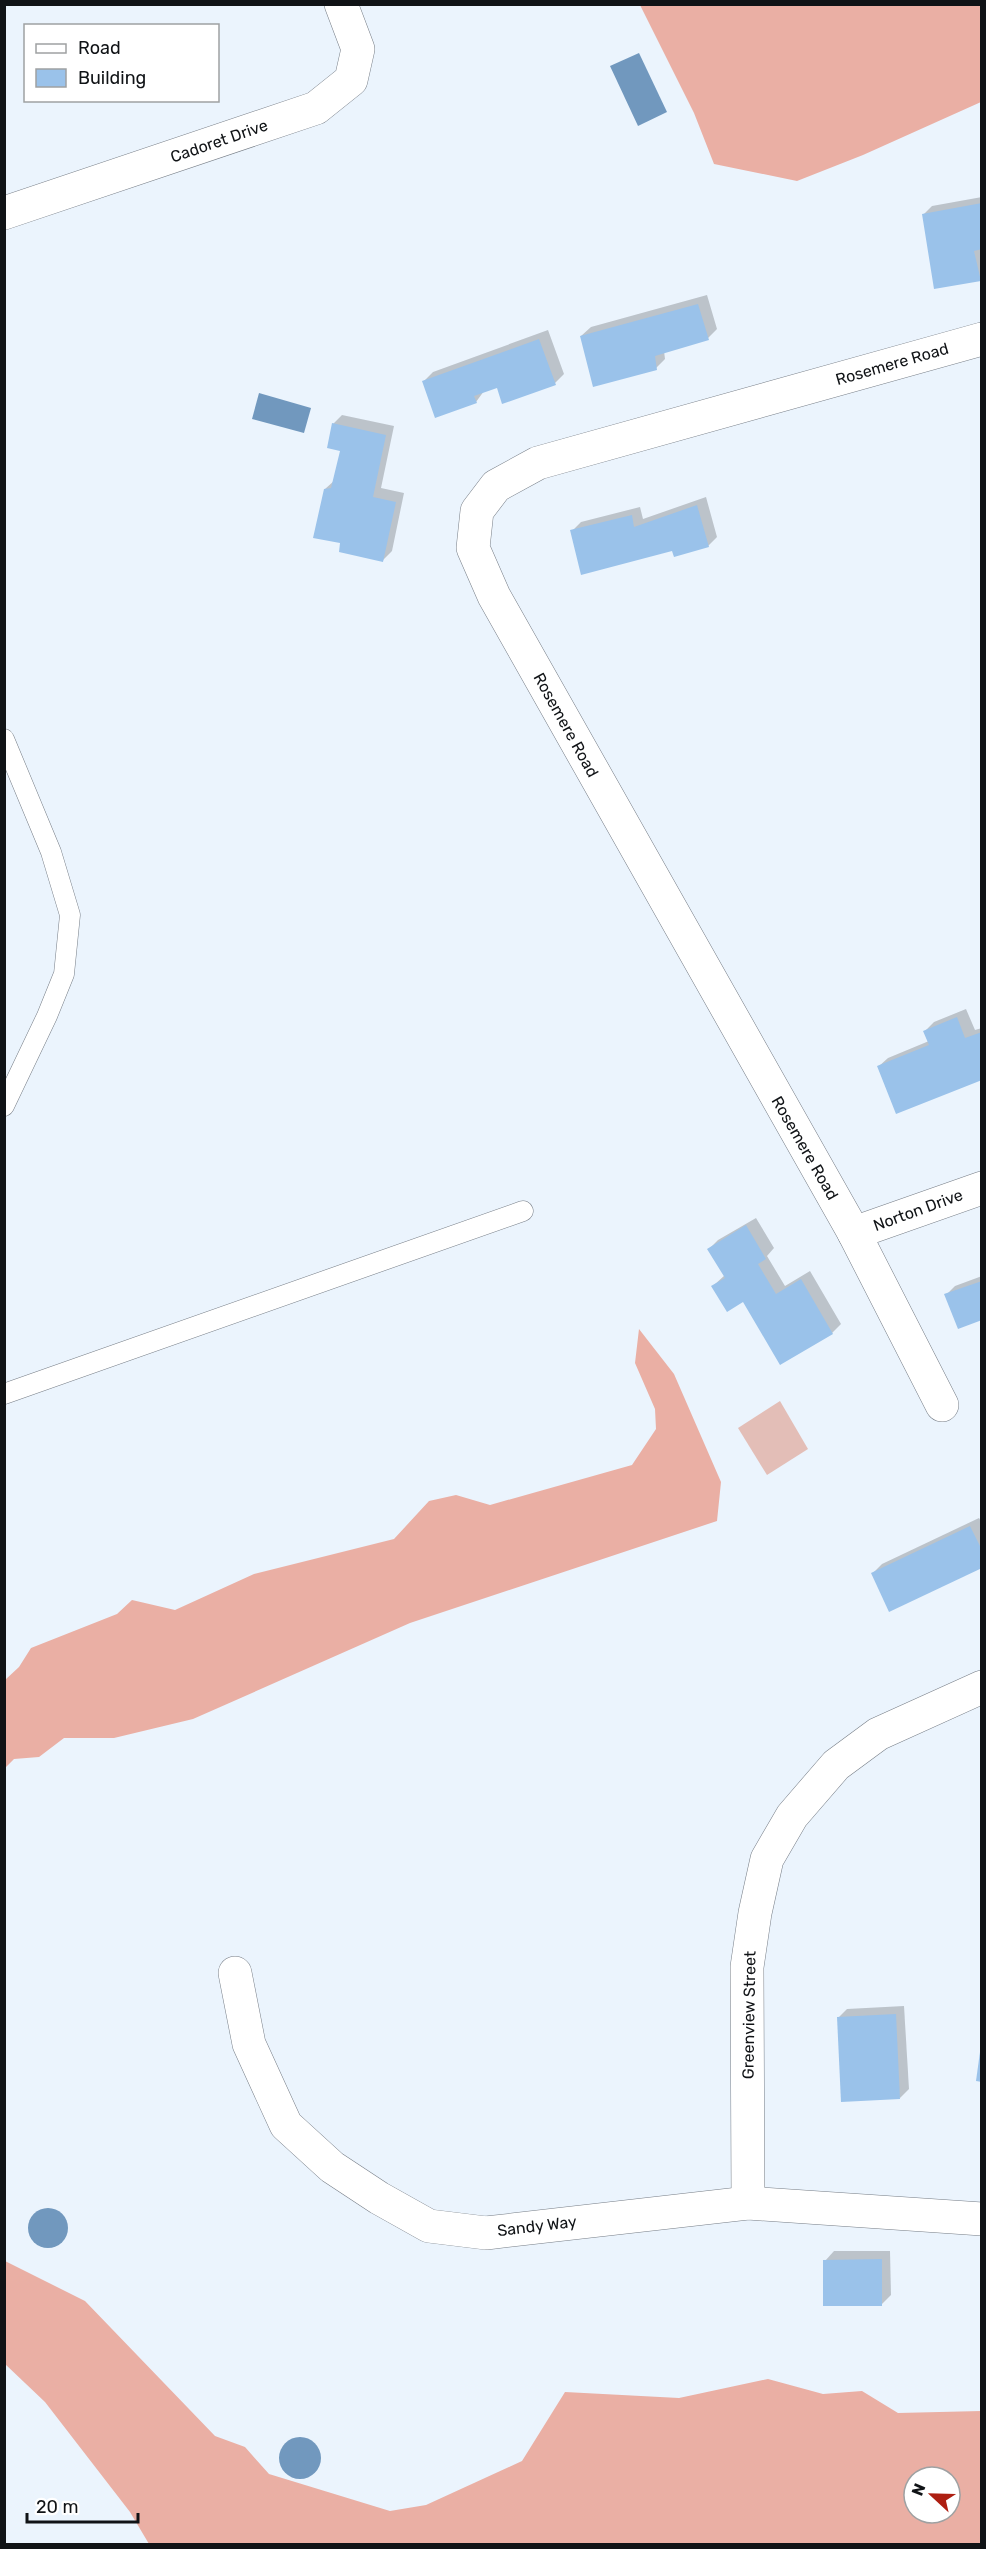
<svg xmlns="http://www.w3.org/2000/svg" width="986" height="2549" viewBox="0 0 986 2549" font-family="Rubik,sans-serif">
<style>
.green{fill:#e3beb7}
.forest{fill:#eaafa4;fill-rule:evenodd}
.water{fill:#7198be}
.shadow{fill:#0003}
.building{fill:#9ac2ea}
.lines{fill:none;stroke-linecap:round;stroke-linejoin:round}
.lane-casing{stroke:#767d86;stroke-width:21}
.street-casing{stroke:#767d86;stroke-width:34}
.lane{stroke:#fff;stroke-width:20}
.street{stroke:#fff;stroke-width:33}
.labels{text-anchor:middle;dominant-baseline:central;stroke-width:4.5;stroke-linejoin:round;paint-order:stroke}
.street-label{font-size:16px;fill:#101316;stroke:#fff}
</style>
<rect width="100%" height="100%" fill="#ebf4fd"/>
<polygon class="green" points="780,1401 808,1449 767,1475 738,1428"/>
<g class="forest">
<polygon points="640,5 981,5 981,102 863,155 797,181 714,164 694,113"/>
<polygon points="639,1329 674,1374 721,1482 717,1521 410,1623 193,1719 114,1738 64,1738 39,1757 14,1759 5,1768 5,1680 19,1667 31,1648 117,1614 132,1600 175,1610 254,1574 394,1539 429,1501 456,1495 490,1505 632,1465 656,1429 655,1409 635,1363"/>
<path d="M5 2261 85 2301 215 2436 245 2447 269 2474 390 2511 426 2505 522 2461 565 2392 679 2398 768 2379 823 2394 862 2391 898 2413 981 2411V2544H149L130 2512 45 2402 5 2364ZM914 2477H950V2513H914Z"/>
</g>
<g class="water">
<polygon points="639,53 667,112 638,126 610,66"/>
<polygon points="259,393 311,408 304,433 252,419"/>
<circle cx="48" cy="2228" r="20"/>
<circle cx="300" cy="2458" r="21"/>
</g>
<g class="shadow">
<polygon points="982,197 982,278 980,280 923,215 932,206"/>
<polygon points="707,295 717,329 708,338 664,351 665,359 656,368 581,336 591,327"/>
<polygon points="548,330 564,374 555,383 497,386 484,391 476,402 424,381 433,372"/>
<polygon points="342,415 394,426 381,488 404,493 392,551 383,560 342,542 325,489 335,480 341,450 333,424"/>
<polygon points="706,497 717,537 708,546 673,550 572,531 581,522 640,507 643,519"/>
<polygon points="966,1009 975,1030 982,1028 982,1078 878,1067 888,1058 929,1041 925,1031 934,1022"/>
<polygon points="756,1218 774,1248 767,1256 785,1286 810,1271 841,1324 832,1333 713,1286 725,1275 709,1249 718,1240"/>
<polygon points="982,1276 982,1318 946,1295 955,1286"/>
<polygon points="979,1518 982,1523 982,1567 873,1573 882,1564"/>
<polygon points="904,2006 909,2089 900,2098 838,2018 847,2009"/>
<polygon points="834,2251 890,2251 891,2295 882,2304 825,2261"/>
</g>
<g class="building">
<polygon points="982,203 982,249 974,251 981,281 934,289 922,214"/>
<polygon points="698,304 709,340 655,356 657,370 593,387 580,336"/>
<polygon points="539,339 556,385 502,404 497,388 474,396 477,403 435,418 422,381"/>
<polygon points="332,423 386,435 373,497 396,502 383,562 339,552 340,543 313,538 324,489 331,488 340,451 327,448"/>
<polygon points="697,505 709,547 674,557 672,551 581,575 570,530 632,515 634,527"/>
<polygon points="957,1017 965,1038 982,1032 982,1080 896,1114 877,1066 929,1045 923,1031"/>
<polygon points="746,1225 766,1259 758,1264 776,1294 801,1279 833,1334 780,1365 743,1302 727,1312 711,1286 725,1278 707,1249"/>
<polygon points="982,1281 982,1320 958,1329 944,1294"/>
<polygon points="970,1526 982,1550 982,1568 889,1612 871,1573"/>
<polygon points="896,2014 900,2099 841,2102 837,2017"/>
<polygon points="980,2052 982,2052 982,2082 976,2081"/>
<polygon points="882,2259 882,2306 823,2306 823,2260"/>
</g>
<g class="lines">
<defs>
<g id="lane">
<polyline points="4,739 51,852 70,915 64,974 47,1016 4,1106"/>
<polyline points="4,1394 523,1211"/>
</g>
<g id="street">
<polyline points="4,213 316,108 351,80 358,49 341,4"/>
<polyline points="854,1233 982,1188"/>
<polyline points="942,1405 854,1233 494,596 473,548 477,511 496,486 538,463 982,339"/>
<polyline points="235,1973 249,2044 286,2125 332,2167 379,2198 429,2226 486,2233 748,2203 982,2219"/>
<polyline points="748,2203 747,1967 755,1913 767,1859 792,1816 836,1765 878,1734 982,1687"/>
</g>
</defs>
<use href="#lane" class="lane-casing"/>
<use href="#street" class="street-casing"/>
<use href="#lane" class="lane"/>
<use href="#street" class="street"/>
</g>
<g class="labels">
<g class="street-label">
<text transform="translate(219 141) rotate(-19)">Cadoret Drive</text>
<text transform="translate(892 364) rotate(-16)">Rosemere Road</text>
<text transform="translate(566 725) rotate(61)">Rosemere Road</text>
<text transform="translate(805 1148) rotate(60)">Rosemere Road</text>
<text transform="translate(918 1210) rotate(-20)">Norton Drive</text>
<text transform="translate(749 2015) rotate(-89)">Greenview Street</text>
<text transform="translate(537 2226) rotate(-7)">Sandy Way</text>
</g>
</g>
<rect width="986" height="2549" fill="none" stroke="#101316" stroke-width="12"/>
<rect x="24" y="24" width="195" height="78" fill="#ffffff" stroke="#9fa1a2" stroke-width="1.5"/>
<rect x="36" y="44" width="30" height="9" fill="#ffffff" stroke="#9fa1a2" stroke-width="1.5"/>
<text x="78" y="54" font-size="18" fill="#101316">Road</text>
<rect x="36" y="69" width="30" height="18" fill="#9ac2ea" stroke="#9fa1a2" stroke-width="1.5"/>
<text x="78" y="84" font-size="18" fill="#101316">Building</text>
<g transform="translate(932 2495) rotate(292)"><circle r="28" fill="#ffffff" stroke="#9fa1a2" stroke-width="1.5"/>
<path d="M0-4.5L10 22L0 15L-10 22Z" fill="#ae1f12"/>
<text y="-9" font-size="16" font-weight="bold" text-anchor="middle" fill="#101316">N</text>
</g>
<path d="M27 2513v9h111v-9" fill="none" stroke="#101316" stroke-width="3"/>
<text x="36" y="2513" font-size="18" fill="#101316" stroke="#ffffff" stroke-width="4.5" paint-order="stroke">20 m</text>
</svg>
